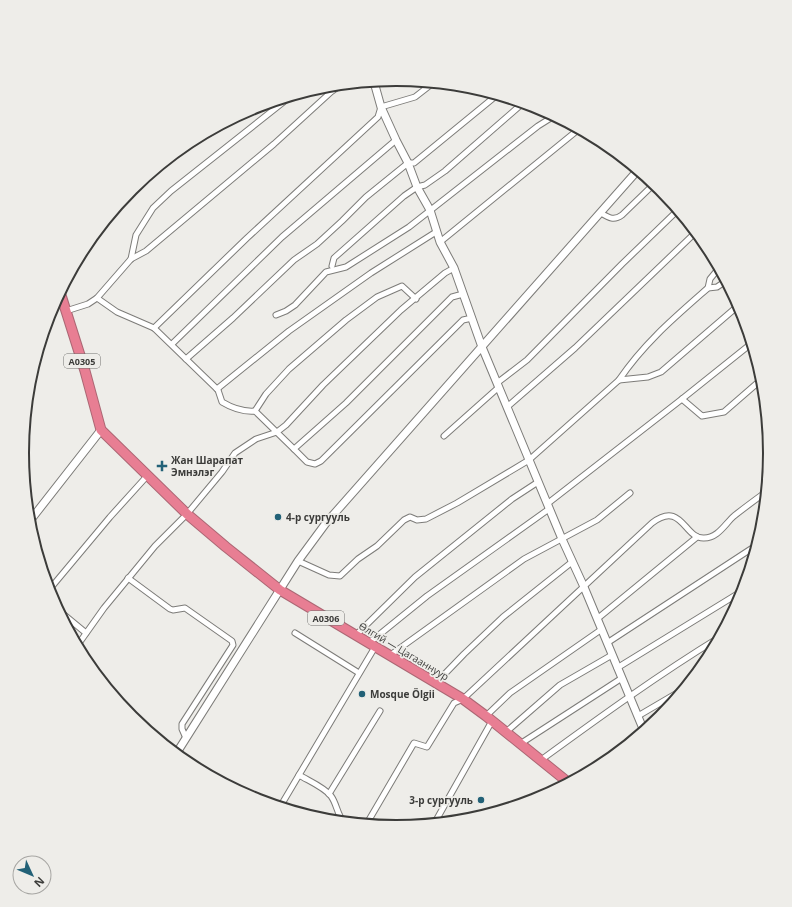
<svg xmlns="http://www.w3.org/2000/svg" width="792" height="907" viewBox="0 0 792 907" font-family="'Open Sans',sans-serif">
<style>
.lines{fill:none;stroke-linecap:round;stroke-linejoin:round}
.street-casing{stroke:#7d7c79;stroke-width:7}
.secondary-casing{stroke:#7d7c79;stroke-width:9}
.highway-casing{stroke:#ac6774;stroke-width:11}
.street{stroke:#fff;stroke-width:5}
.secondary{stroke:#fff;stroke-width:7}
.highway{stroke:#e87e93;stroke-width:9}
.poi-dot{fill:#226177;stroke:#eeede9;stroke-width:1.5}
.labels{text-anchor:middle;dominant-baseline:central;stroke-width:3.5;stroke-linejoin:round;paint-order:stroke}
.shield{fill:#eeede9;stroke:#71716e;stroke-width:1}
.shield-label{font-size:9px;font-weight:bold;fill:#3c3c3a}
.poi-label{font-size:10px;font-weight:bold;fill:#3c3c3a;stroke:#eeede9;text-anchor:start}
.street-label{font-size:10px;fill:#3c3c3a;stroke:#eeede9}
.rim{fill:none;stroke:#3c3c3a;stroke-width:2}
</style>
<rect width="100%" height="100%" fill="#eeede9"/>
<g class="lines">
<defs>
<g id="street">
<path d="M601 213C609 218 614 221 622 215L654 184"/>
<polyline points="440,242 579,129"/>
<polyline points="131,259 136,235 153,208 171,191 291,96"/>
<polyline points="332,266 334,258 404,196 417,187 425,185 445,171 523,103"/>
<polyline points="708,288 710,279 719,268"/>
<polyline points="463,294 452,297 346,403 294,449 307,462 315,464 321,461 463,320 472,318"/>
<polyline points="97,298 131,259 146,251 274,144 331,92 341,85"/>
<path d="M66 311 88 304 97 298 117 312 154 328 218 390 222 402C232 408 242 412 255 411L294 449"/>
<polyline points="276,315 286,311 295,305 326,272 346,267 409,227 538,126 554,116"/>
<polyline points="154,328 247,238 378,117 381,107 415,97 433,83"/>
<polyline points="172,344 282,237 396,140"/>
<polyline points="186,359 233,318 294,260 317,244 342,221 366,197 408,163 414,163 497,95"/>
<path d="M619 380C644 343 675 317 708 288L717 287 726 281"/>
<polyline points="497,383 527,360 622,264 678,210"/>
<polyline points="217,389 289,331 371,273 436,232"/>
<polyline points="682,399 702,416 724,412 762,379"/>
<polyline points="507,407 575,348 696,232"/>
<polyline points="255,411 266,394 289,369 346,320 377,297 402,286 416,299"/>
<polyline points="444,436 499,387"/>
<polyline points="547,504 682,399 752,343"/>
<polyline points="298,561 329,575 340,576 358,559 377,546 404,520 410,517 417,520 426,519 457,503 529,460 619,380 648,377 661,372 739,305"/>
<polyline points="128,578 170,609 173,610 185,608 232,641 233,645 182,724 182,729 186,738"/>
<polyline points="49,590 110,517 148,475"/>
<polyline points="57,609 86,633"/>
<polyline points="597,619 697,537"/>
<polyline points="295,633 359,673"/>
<polyline points="356,635 415,577 512,499 538,482"/>
<polyline points="369,643 427,596 549,509"/>
<polyline points="607,643 757,545"/>
<polyline points="77,646 104,608 155,546 187,514 222,472 235,453 256,439 277,432 286,425 323,385 401,310 445,273 454,268"/>
<polyline points="389,656 524,559 597,520 630,493"/>
<polyline points="617,668 744,590"/>
<polyline points="436,683 464,654 503,617 572,562"/>
<polyline points="486,716 510,693 602,629"/>
<polyline points="638,716 684,689"/>
<polyline points="506,732 560,685 612,655"/>
<polyline points="520,744 622,678"/>
<path d="M541 760C600 717 658 675 720 637"/>
<path d="M299 775C309 781 324 787 331 796 337 804 337 815 344 822"/>
<polyline points="329,794 380,711"/>
<polyline points="280,807 375,647"/>
<polyline points="434,824 492,721"/>
<path d="M366 825 414 743 427 747 454 703 463 699 652 523C682 500 684 539 704 538 718 538 725 524 734 516 744 508 755 500 766 492"/>
<polyline points="408,826 414,824 417,825"/>
</g>
<g id="secondary">
<polyline points="374,82 381,107 396,140 408,163 417,187 430,210 440,242 454,268 482,347 562,539 584,587 644,731"/>
<polyline points="29,522 101,430"/>
<polyline points="176,754 298,561 326,523 638,170"/>
</g>
<polyline id="highway" points="60,292 85,371 101,430 187,514 226,547 280,590 463,699 486,716 569,783"/>
</defs>
<use href="#street" class="street-casing"/>
<use href="#secondary" class="secondary-casing"/>
<use href="#highway" class="highway-casing"/>
<use href="#street" class="street"/>
<use href="#secondary" class="secondary"/>
<use href="#highway" class="highway"/>
</g>
<g class="poi-dot">
<path d="M160 460h4v4h4v4h-4v4h-4v-4h-4v-4h4z"/>
<circle cx="278" cy="517" r="4"/>
<circle cx="362" cy="694" r="4"/>
<circle cx="481" cy="800" r="4"/>
</g>
<g class="labels">
<g class="shield">
<rect x="64" y="354" width="36" height="14" rx="3"/>
<rect x="308" y="611" width="36" height="14" rx="3"/>
</g>
<g class="shield-label">
<text x="82" y="361">A0305</text>
<text x="326" y="618">A0306</text>
</g>
<g class="poi-label">
<text x="171" y="460">Жан Шарапат<tspan x="171" dy="12">Эмнэлэг</tspan></text>
<text x="286" y="517">4-р сургууль</text>
<text x="370" y="694">Mosque Ölgii</text>
<text x="473" y="800" text-anchor="end">3-р сургууль</text>
</g>
<g class="street-label">
<text transform="translate(404 651) rotate(31)">Өлгий — Цагааннуур</text>
</g>
</g>
<path d="M0 0H792V907H0ZM29 453a367 367 0 1 1 734 0a367 367 0 1 1-734 0Z" fill="#eeede9" fill-rule="evenodd"/>
<path class="rim" d="M29 453a367 367 0 1 1 734 0a367 367 0 1 1-734 0Z"/>
<g transform="translate(32 875) rotate(134)"><circle r="19" fill="#eeede9" stroke="#a7a6a3"/>
<path d="M0-3L7 15L0 10L-7 15Z" fill="#226177"/>
<text y="-6" font-size="11" font-weight="bold" text-anchor="middle" fill="#3c3c3a">N</text>
</g>
</svg>
